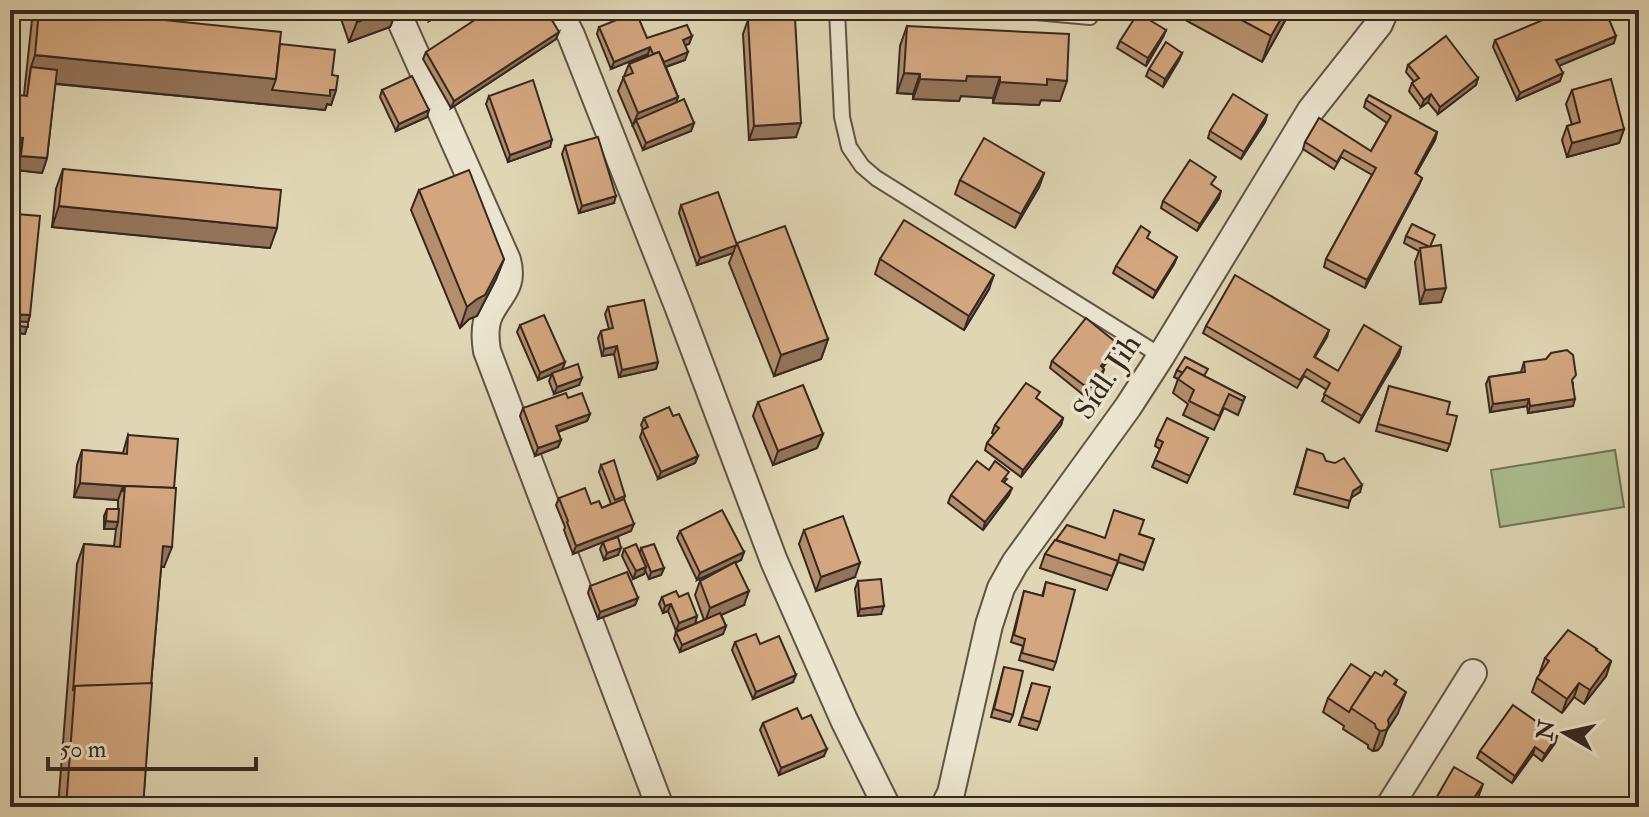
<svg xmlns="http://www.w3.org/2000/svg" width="1649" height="817" viewBox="0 0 1649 817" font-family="'IM FELL Double Pica',serif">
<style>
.green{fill:#acbf91;stroke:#717459;stroke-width:2}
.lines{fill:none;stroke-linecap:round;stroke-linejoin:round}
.service-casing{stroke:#605446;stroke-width:18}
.minor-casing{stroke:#605446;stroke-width:30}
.service{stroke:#ebe4ce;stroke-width:14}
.minor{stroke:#ebe4ce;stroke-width:26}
.wall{fill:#b58f6d;stroke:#362821;stroke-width:2}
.shaded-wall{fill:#947459;stroke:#362821;stroke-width:2}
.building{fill:#d3a67f;stroke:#362821;stroke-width:2}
.labels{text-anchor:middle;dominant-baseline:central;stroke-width:7;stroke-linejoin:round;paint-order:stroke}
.street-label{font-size:30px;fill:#362821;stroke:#ebe4ce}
</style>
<rect width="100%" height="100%" fill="#e0d6b4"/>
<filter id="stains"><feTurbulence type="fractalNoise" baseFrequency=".0025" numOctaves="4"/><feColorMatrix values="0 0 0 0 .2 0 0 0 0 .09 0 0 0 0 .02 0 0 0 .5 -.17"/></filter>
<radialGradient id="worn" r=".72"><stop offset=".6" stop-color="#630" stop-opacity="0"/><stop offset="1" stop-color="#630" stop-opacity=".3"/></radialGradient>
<polygon class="green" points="1615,450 1624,507 1500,527 1491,470"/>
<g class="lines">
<defs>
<g id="service">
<polyline points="837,10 842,117 849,147 862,166 876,178 1161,356"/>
<polyline points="1013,10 1090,17 1089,10"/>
</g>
<g id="minor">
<path d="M396 10 507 260C514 286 501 292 490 313 484 325 485 339 487 351L660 807"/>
<polyline points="558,10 571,35 678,306 774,561 844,720 887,807"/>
<polyline points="944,807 951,793 989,625 1001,588 1015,563 1128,407 1161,356 1311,110 1379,24 1385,10"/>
<polyline points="1389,807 1473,673"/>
</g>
</defs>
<use href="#service" class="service-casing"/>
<use href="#minor" class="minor-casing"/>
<use href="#service" class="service"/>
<use href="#minor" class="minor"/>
</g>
<g class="wall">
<polygon points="33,10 96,10 95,13 280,44 332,75 336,90 331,105 327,104 325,110 55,84 47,158 42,173 16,170"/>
<polygon points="338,10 397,10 390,27 349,42"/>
<polygon points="426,10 449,10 429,21"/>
<polygon points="1191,10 1291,10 1262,62 1187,21"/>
<polygon points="748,20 796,137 749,140 743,34"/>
<polygon points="907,26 1060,101 1041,100 1039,105 993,103 993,98 961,96 959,101 913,99 913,94 897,93 900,46"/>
<polygon points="599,27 647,38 692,36 689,44 685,45 685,60 666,67 678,97 676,102 694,123 691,131 643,150 618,91 629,64 648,56 648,54 611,69 597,34"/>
<polygon points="1166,30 1163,37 1146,66 1117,48 1120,41"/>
<polygon points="556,39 451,108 423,59 426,52"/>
<polygon points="1495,40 1614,43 1559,65 1560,81 1517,100 1493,47"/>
<polygon points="1182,53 1179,60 1163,87 1146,76 1149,69"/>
<polygon points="1408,65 1478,78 1476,85 1438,114 1428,102 1421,107 1409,91 1412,83 1414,82 1406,72"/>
<polygon points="382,90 427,117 396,131 380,97"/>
<polygon points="1572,90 1624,129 1619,143 1567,157 1562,140 1567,126 1572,125 1566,104"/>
<polygon points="489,96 550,147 508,162 486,104"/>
<polygon points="1366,100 1437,132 1435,140 1416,174 1422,178 1419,185 1365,288 1324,267 1326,259 1372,175 1341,157 1334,169 1303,149 1305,142 1371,151 1387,123 1364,107"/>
<polygon points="1267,115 1265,122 1241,159 1208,138 1210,131"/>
<polygon points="565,146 614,203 579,213 562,154"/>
<polygon points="63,169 270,248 52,227 56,189"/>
<polygon points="1044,173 1039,187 1015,228 955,194 960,180"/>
<polygon points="1212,185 1219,198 1197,231 1161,208 1163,201"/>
<polygon points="419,190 504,259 496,279 477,316 469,319 460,328 411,210"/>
<polygon points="681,205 736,244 828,339 821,359 774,376 729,263 733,253 697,265 679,213"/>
<polygon points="16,214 30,315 25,334 10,332 10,240 11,228"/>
<polygon points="1406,236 1431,246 1441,302 1420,304 1415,262 1419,251 1404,243"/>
<polygon points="1148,239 1177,257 1174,264 1153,298 1113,273 1116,266"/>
<polygon points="880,259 989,289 964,330 875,274"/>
<polygon points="608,307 658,362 656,369 619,377 614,354 602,356 598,338 601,331 609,329 605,314"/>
<polygon points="520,325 565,362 562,370 579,385 554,394 549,381 552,374 538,380 517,332"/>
<polygon points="1206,326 1329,330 1327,337 1315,357 1338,371 1401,347 1399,355 1359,423 1322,401 1327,390 1304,376 1297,388 1203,333"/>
<polygon points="1116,351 1102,368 1102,377 1086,397 1050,368 1052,361"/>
<polygon points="1524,362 1573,383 1573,406 1528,413 1527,406 1490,412 1486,384 1489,377 1521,372"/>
<polygon points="1177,370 1205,377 1245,397 1238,415 1224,408 1214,430 1183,415 1188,404 1173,393 1178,379 1174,377"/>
<polygon points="1389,386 1447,414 1450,444 1447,451 1376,431"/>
<polygon points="568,398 590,414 587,421 558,432 561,440 558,447 535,456 520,416 523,408"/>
<polygon points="1037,399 1063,418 1061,425 1021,477 985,450 987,443 994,434 992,433 995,425"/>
<polygon points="758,402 823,434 817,448 773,465 753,416"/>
<polygon points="673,416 698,456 695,463 658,479 640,437 643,429 641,425 644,418"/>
<polygon points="128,435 164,567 161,567 151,684 143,807 58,807 77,564 84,544 114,546 116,529 104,529 104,516 107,509 118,509 118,500 74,497 77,465 82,450 123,453"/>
<polygon points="1208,438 1187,483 1152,467 1160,449 1155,446 1157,439"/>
<polygon points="1307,449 1326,461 1360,492 1351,497 1348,508 1294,494"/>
<polygon points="601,465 625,496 624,499 631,531 573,554 564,530 565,527 556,505 559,498 591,504 602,508 611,504 599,472"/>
<polygon points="989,470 1007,479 1004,482 1009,495 983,530 948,503 951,495"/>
<polygon points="804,530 855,577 816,591 799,544"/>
<polygon points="680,531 744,552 741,560 697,580 677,538"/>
<polygon points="1139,534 1154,539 1143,570 1118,562 1107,590 1040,568 1045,554 1105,538"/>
<polygon points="603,542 618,555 604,560 600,549"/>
<polygon points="641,548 664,568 661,575 649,579 645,570 644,574 633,579 622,556 624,549 640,552"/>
<polygon points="700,581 744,605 721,615 726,626 723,634 680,652 674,639 676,632 704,620 695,595"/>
<polygon points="858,581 881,614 858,616 855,589"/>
<polygon points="1046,582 1056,662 1053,670 1019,660 1023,646 1011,642 1024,591 1042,596"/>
<polygon points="590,586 638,598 635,605 598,619 588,593"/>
<polygon points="662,597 697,616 695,624 676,631 668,611 663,613 659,604"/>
<polygon points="735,642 760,644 793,682 753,699 732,650"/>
<polygon points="1596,651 1611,661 1606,676 1584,704 1574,697 1562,713 1532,692 1537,678 1541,673 1540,672 1545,658"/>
<polygon points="1004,667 1013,715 1010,722 991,717"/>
<polygon points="1382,676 1397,680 1395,685 1398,713 1387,730 1378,750 1373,751 1368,748 1368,745 1343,729 1344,726 1323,712 1328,698 1371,677"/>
<polygon points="1032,683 1040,722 1037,730 1019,725"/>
<polygon points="802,719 824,756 779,775 760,730 763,723"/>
<polygon points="1557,736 1555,743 1542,761 1533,754 1512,783 1477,758 1480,751"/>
</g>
<g class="shaded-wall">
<polygon points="388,10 397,10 390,27 349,42 357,22"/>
<polygon points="439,10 449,10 429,21 432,14"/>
<polygon points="1286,10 1291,10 1262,62 1271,36"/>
<polygon points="1166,30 1163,37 1146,66 1148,58"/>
<polygon points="559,32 556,39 451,108 454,101"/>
<polygon points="692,36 689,44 680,47 683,40"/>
<polygon points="1616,36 1614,43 1554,68 1556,60"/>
<polygon points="650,47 648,54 611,69 614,62"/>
<polygon points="688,52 685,60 656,70 659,63"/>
<polygon points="1182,53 1179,60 1163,87 1165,79"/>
<polygon points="35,55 276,79 336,90 331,105 327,104 325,110 29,81 31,67"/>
<polygon points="904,73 920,74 913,94 897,93"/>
<polygon points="1563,73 1560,81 1517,100 1520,93"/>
<polygon points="967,76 1000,77 993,98 961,96 959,101 913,99 920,79"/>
<polygon points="1478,78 1476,85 1438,114 1440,107"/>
<polygon points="1047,79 1067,81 1060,101 1041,100 1039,105 993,103 1000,82"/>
<polygon points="1431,94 1428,102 1421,107 1424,100"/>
<polygon points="678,97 673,111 636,120 632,127 638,113"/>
<polygon points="429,110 427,117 396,131 399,124"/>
<polygon points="1267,115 1265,122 1241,159 1244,152"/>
<polygon points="694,123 691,131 643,150 646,143"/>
<polygon points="801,123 796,137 749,140 754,126"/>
<polygon points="1624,129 1619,143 1567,157 1572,143"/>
<polygon points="1437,132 1435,140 1412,180 1415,173"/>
<polygon points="10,137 23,138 18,153 10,152"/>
<polygon points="552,140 550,147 508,162 510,155"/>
<polygon points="21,156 47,158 42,173 16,170"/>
<polygon points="1044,173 1039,187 1015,228 1021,214"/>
<polygon points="1422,178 1419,185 1365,288 1367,280"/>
<polygon points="1221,191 1219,198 1197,231 1200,224"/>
<polygon points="616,196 614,203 579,213 582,206"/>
<polygon points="59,206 277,228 270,248 52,227"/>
<polygon points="736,245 733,253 697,265 700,258"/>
<polygon points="1177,257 1174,264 1153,298 1156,291"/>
<polygon points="504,259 496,279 477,316 469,319 460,328 467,307"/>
<polygon points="994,275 989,289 964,330 969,316"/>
<polygon points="1446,288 1441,302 1420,304 1425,290"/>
<polygon points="10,314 30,315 25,334 10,332"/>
<polygon points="828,339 821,359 774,376 781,355"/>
<polygon points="1118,344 1116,351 1098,373 1101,366"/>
<polygon points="617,346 614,354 602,356 604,349"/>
<polygon points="1401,347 1399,355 1359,423 1362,416"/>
<polygon points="565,362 562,370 538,380 540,373"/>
<polygon points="658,362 656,369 619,377 622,370"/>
<polygon points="1104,369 1102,377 1086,397 1089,389"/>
<polygon points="582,378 579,385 554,394 557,387"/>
<polygon points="1529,399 1527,406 1490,412 1493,404"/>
<polygon points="1575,399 1573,406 1528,413 1530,406"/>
<polygon points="590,414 587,421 553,433 556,426"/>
<polygon points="1063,418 1061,425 1021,477 1023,470"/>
<polygon points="823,434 817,448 773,465 778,451"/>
<polygon points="561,440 558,447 535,456 538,448"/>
<polygon points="698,456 695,463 658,479 661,472"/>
<polygon points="80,483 123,486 118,500 74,497"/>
<polygon points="1362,485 1360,492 1351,498 1353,491"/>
<polygon points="1012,488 1009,495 983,530 985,522"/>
<polygon points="106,521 118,522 116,529 104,529"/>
<polygon points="634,524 631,531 573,554 576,546"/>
<polygon points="163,546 172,547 164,567 156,566"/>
<polygon points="621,548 618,555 604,560 607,553"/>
<polygon points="744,552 741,560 697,580 700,573"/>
<polygon points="860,563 855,577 816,591 821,577"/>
<polygon points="646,567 644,574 633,579 636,571"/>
<polygon points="664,568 661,575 649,579 651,572"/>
<polygon points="749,591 744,605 705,622 710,608"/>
<polygon points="638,598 635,605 598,619 600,612"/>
<polygon points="671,604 668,611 663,613 665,606"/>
<polygon points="884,606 881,614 858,616 860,609"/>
<polygon points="697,616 695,624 676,631 679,623"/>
<polygon points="726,626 723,634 680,652 682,645"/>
<polygon points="1611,661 1606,676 1584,704 1590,690"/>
<polygon points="796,675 793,682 753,699 756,692"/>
<polygon points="1579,683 1574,697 1562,713 1567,699"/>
<polygon points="1406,692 1398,713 1387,730 1382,745 1378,750 1373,751 1380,731"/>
<polygon points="1557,736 1555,743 1542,761 1545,754"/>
<polygon points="1535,747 1533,754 1512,783 1515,776"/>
<polygon points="827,749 824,756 779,775 781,768"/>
<polygon points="1483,784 1478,798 1472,807 1471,803"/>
</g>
<g class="building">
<polygon points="39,10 96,10 95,13 281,32 276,79 35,55"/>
<polygon points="353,10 388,10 357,22"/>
<polygon points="490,10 546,10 559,32 454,101 426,52"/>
<polygon points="1223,10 1286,10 1271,36"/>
<polygon points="1567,10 1605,10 1616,36 1556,60 1563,73 1520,93 1495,40"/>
<polygon points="636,12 647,38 687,25 692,36 683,40 688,52 664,62 659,52 653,54 650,47 614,62 599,27"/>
<polygon points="1138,13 1166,30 1148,58 1120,41"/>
<polygon points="795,18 801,123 754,126 748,20"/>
<polygon points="907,26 1069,34 1067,81 1047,79 1047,85 1000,82 1000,77 967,76 966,81 920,79 920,74 904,73"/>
<polygon points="1446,36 1478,78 1440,107 1431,94 1424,100 1412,83 1419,78 1408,65"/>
<polygon points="1166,42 1182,53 1165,79 1149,69"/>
<polygon points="280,44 335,50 332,75 338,76 336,90 330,90 330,96 272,90 276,79"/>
<polygon points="659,52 678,97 638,113 623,77 633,73 629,64"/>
<polygon points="31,67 57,70 47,158 21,156 23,138 10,137 10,94 27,96"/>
<polygon points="412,76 429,110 399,124 382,90"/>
<polygon points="1611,79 1624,129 1572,143 1567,126 1580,122 1572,90"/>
<polygon points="533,80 552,140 510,155 489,96"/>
<polygon points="1233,94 1267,115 1244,152 1210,131"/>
<polygon points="1369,95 1437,132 1415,173 1422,178 1367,280 1326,259 1376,168 1344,150 1337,162 1305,142 1319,118 1371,151 1391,116 1366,100"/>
<polygon points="684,99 694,123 646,143 636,120"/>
<polygon points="598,137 616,196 582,206 565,146"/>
<polygon points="984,138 1044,173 1021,214 960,180"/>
<polygon points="1190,160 1216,177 1211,184 1221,191 1200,224 1163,201"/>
<polygon points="63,169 281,190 277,228 59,206"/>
<polygon points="469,170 504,259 485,295 477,299 467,307 419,190"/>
<polygon points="718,192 737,245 700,258 681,205"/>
<polygon points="16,214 40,216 30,315 10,314 10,277"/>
<polygon points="904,220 994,275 969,316 880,259"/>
<polygon points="1412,224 1435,235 1430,247 1406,236"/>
<polygon points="785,226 828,339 781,355 737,243"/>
<polygon points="1141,226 1150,232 1147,238 1177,257 1156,291 1116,266"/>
<polygon points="1441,245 1446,288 1425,290 1420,248"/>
<polygon points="1235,275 1329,330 1314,357 1338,371 1364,325 1401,347 1362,416 1324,394 1330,383 1307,369 1300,380 1206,326"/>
<polygon points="644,300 658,362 622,370 617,346 604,349 601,331 613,328 608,307"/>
<polygon points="544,315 565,362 540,373 520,325"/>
<polygon points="1086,318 1118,344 1101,366 1104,369 1089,389 1052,361"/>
<polygon points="10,321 28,322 28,327 10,325"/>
<polygon points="1567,350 1573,355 1576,375 1572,380 1575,399 1530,406 1529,399 1493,404 1489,377 1525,372 1524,362 1546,359 1551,353"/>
<polygon points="1185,357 1208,369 1204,376 1187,367 1183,373 1177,370"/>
<polygon points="578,364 582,378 557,387 552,373"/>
<polygon points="1187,367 1245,397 1243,401 1229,394 1219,416 1189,401 1194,390 1178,379"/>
<polygon points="1026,383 1040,392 1036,398 1063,418 1023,470 987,443 999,428 995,425"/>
<polygon points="803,385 823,434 778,451 758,402"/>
<polygon points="1389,386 1450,402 1447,414 1457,416 1450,444 1378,424"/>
<polygon points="566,393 568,398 582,393 590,414 556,426 561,440 538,448 523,408"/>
<polygon points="669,407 673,416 679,414 698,456 661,472 642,430 648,427 644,418"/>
<polygon points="1167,418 1208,438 1190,476 1155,460 1163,442 1157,439"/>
<polygon points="128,435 178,439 174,488 125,486 123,492 123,486 80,483 82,450 127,454"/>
<polygon points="1307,449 1323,454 1326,461 1335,463 1344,458 1362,485 1353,491 1350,501 1297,487"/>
<polygon points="614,460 625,496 615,500 601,465"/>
<polygon points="977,461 989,470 995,461 1009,472 1002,481 1012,488 985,522 951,495"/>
<polygon points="125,486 176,488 172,547 163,546 151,684 75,686 73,691 84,544 120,547"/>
<polygon points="585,488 591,504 599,501 602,508 624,499 634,524 576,546 567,522 568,521 559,498"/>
<polygon points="107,509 119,509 118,522 106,521"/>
<polygon points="722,510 744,552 700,573 680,531"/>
<polygon points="1114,510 1144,520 1139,534 1154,539 1145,563 1120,554 1118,561 1056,540 1067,525 1105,538"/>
<polygon points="843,516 860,563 821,577 804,530"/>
<polygon points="618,537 621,548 607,553 603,542"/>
<polygon points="1055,540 1118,561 1112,576 1045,554"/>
<polygon points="636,544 646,567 636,571 624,549"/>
<polygon points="654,544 664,568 651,572 641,548"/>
<polygon points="735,562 749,591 710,608 700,581"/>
<polygon points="627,572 638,598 600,612 590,586"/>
<polygon points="881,579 884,606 860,609 858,581"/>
<polygon points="1046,582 1075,590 1056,662 1022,653 1025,639 1014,635 1024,591 1043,596"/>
<polygon points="676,591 679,597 688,593 697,616 679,623 671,604 665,606 662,597"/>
<polygon points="720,613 726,626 682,645 676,632"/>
<polygon points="1568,630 1597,649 1596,650 1611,661 1590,690 1579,683 1567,699 1537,678 1549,661 1545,658"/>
<polygon points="756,634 760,644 779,636 796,675 756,692 735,642"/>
<polygon points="1351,664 1371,677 1349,712 1328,698"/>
<polygon points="1004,667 1023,671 1013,715 994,709"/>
<polygon points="1385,671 1397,680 1394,684 1406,692 1388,720 1389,725 1386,730 1380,731 1376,728 1375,724 1351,708 1375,672 1382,676"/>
<polygon points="152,683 143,807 66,807 75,686"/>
<polygon points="1032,683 1050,687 1040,722 1022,717"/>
<polygon points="1513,705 1557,736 1545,754 1535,747 1515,776 1480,751"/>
<polygon points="797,708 802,719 811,715 827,749 781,768 763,723"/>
<polygon points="1454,767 1483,784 1471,803 1478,807 1431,807"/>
<polygon points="1509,799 1523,806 1504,807"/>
<polygon points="829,801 831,807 816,807"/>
<polygon points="850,802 852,807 839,807"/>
</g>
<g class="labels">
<g class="street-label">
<text transform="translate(1107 377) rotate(-56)">Sídl. Jih</text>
</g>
</g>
<rect width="1649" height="817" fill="none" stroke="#e0d6b4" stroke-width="40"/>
<rect x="12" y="12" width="1625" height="793" fill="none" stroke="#362821" stroke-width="4"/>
<rect x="20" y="20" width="1609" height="777" fill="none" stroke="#362821" stroke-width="2"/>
<g transform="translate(1565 733) rotate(279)" stroke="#ebe4ce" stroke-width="6" paint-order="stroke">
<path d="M0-6L14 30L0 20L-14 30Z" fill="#362821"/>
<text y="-12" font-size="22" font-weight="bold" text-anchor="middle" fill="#362821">N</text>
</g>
<path d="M48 757v12h208v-12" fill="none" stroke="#362821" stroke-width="4"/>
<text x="60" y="757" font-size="24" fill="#362821" stroke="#ebe4ce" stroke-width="6" paint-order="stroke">50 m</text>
<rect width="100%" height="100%" filter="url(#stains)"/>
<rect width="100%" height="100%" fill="url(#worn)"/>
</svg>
